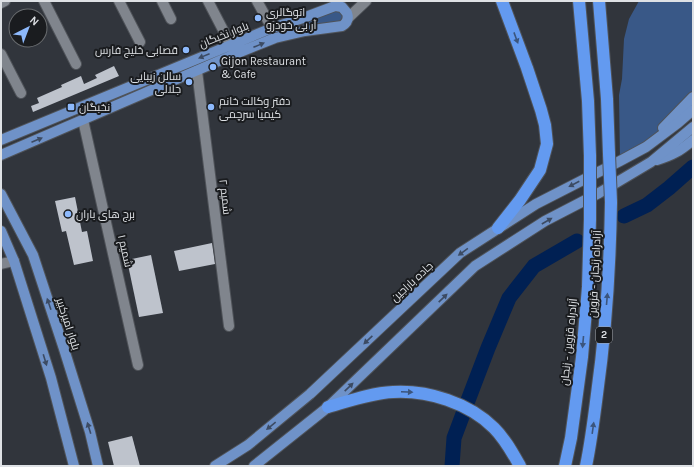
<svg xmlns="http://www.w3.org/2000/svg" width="694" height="467" viewBox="0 0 694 467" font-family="Karla,Cairo,sans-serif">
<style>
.green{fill:#395887}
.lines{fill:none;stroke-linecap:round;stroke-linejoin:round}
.river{stroke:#002053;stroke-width:15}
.building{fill:#bec3cc}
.minor-casing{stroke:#4f5359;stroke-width:12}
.major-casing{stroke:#4f5359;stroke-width:12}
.highway-casing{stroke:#4f5359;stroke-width:14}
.minor{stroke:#80858d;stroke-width:10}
.major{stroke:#6f92c8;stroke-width:10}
.highway{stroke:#639af0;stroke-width:12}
.highway-bridge-casing{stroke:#4f5359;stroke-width:14;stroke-linecap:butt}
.highway-bridge{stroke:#639af0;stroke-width:12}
.oneway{fill:#3b557d}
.oneway2{fill:#3c4b63}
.poi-dot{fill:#8db9fc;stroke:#1a1c1f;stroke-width:1.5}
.labels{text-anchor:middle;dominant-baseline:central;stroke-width:4;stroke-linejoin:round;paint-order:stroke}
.shield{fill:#1a1c1f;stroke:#a3a6aa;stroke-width:1}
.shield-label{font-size:10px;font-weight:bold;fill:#dee1e5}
.poi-label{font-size:11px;fill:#dee1e5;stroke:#1a1c1f;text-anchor:start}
.street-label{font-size:11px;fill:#dee1e5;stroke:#1a1c1f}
</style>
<rect width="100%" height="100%" fill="#31353c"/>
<g class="green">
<polygon points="639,1 693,1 693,97 646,147 620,161 619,95 622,79 624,39 629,19"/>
<polygon points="334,10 341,11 344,17 338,24 302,25"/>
</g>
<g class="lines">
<g class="river">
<polyline points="624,216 647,205 669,188 693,167"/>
<polyline points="467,403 488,348 509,298 534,266 577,241"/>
<polyline points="452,466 454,438 463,414"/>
</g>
</g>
<g class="building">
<polygon points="114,66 119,76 33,112 31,106 39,103 37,98 62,87 61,85 81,76 84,84 97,78 95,75"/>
<polygon points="75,197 82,232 87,231 93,261 74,265 66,231 62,232 55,201"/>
<polygon points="212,243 215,264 179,271 174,251"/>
<polygon points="151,255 163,313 139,317 127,260"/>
<polygon points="132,436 140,466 114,466 108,442"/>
</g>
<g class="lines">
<defs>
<g id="minor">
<polyline points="44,1 76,64"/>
<polyline points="119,1 140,42"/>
<polyline points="162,1 171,19"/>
<polyline points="208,1 235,53"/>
<polyline points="257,1 272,28"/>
<polyline points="1,3 5,1"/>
<polyline points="348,18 366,1"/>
<polyline points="1,54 21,93"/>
<polyline points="197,71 229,326"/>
<polyline points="83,120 138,365"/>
<polyline points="1,264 14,261"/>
</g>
<g id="major">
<polyline points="663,128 693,97"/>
<path d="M1 140 272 28 303 18 335 6 342 7 347 13C349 19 347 23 342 26L305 31 275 38 235 54 1 155"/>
<path d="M657 160C673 155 680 151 693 140"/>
<polyline points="1,194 33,255 64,349 90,432 98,466"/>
<polyline points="1,231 14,261 51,378 74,466"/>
<polyline points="215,466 248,445 310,394 460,253 536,204 620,161 646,147 678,123 693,110"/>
<polyline points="254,466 328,407 475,266 545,221 599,193 651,162 693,127"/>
</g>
<g id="highway">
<polyline points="579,1 588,101 590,156"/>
<polyline points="599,1 607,99 609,154"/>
<polyline points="498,228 520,200 540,170 547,144 545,125 541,110 527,68 502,1"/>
<path d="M328 407C349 401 371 393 393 392 428 390 469 403 494 428 505 439 512 452 520 466"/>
<polyline points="565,466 571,438 582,357 588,287 590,219"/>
<path d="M586 466C591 442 594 418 597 394 606 330 610 266 611 202"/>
</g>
</defs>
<use href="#minor" class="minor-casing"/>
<use href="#major" class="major-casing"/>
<use href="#highway" class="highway-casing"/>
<use href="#minor" class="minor"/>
<use href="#major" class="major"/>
<use href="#highway" class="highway"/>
<defs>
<g id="highway-bridge">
<polyline points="609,154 611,202"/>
<polyline points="590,219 590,156"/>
</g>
</defs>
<use href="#highway-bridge" class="highway-bridge-casing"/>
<use href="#highway-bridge" class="highway-bridge"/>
</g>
<defs><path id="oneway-solid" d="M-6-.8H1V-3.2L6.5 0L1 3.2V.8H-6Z"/></defs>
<g class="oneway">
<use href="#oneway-solid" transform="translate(516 38) rotate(70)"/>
<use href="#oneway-solid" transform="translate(607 299) rotate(-85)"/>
<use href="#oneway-solid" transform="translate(583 342) rotate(95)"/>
<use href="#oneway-solid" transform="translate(407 392) rotate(3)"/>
<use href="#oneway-solid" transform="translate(593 428) rotate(-82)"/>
</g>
<g class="oneway2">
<use href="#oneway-solid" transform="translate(259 45) rotate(-22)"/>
<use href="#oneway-solid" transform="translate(204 56) rotate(158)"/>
<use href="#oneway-solid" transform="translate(37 140) rotate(-23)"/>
<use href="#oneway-solid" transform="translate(574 184) rotate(152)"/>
<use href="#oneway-solid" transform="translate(547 221) rotate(-30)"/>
<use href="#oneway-solid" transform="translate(463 252) rotate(144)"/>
<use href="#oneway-solid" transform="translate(443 298) rotate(-44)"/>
<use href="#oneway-solid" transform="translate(49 304) rotate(-109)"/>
<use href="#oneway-solid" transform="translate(368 340) rotate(137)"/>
<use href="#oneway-solid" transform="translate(45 360) rotate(73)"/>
<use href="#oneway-solid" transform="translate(349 387) rotate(-44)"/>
<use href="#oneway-solid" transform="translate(271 426) rotate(141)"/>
<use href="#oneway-solid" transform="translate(89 428) rotate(-107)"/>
</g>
<g class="poi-dot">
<circle cx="258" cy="18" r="4"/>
<circle cx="186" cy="50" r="4"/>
<circle cx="213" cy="67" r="4"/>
<circle cx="189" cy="82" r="4"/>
<rect x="67" y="103" width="8" height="8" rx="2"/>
<circle cx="211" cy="107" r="4"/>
<circle cx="68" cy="214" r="4"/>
</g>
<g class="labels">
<rect class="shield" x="596" y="327" width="16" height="16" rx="3"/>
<g class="shield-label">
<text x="604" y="335">2</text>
</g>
<g class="poi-label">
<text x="266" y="12">اتوگالری<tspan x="266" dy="13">آر بی خودرو</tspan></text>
<text x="178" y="50" text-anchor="end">قصابی خلیج فارس</text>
<text x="221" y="61">Gijon Restaurant<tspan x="221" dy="13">&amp; Cafe</tspan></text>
<text x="181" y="76" text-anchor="end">سالن زیبایی<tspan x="181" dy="13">جلالی</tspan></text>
<text x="219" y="101">دفتر وکالت خانم<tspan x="219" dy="13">کیمیا سرچمی</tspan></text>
<text x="79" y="107">نخبگان</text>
<text x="76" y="214">برج های باران</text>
</g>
<g class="street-label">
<text transform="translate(224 35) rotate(-22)">بلوار نخبگان</text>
<text transform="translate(225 197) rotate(83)">شمیم ۲</text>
<text transform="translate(125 251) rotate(77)">شمیم ۱</text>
<text transform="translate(595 274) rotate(-87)">آزادراه زنجان - قزوین</text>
<text transform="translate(412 282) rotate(-43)">جاده باراجین</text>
<text transform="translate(68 324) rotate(72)">بلوار امیرکبیر</text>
<text transform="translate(569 342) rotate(-84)">آزادراه قزوین - زنجان</text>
</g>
</g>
<rect width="694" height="467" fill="none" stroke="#dee1e5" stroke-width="4"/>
<g transform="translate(28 28) rotate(42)"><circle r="19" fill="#1a1c1f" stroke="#686b6e"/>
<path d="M0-3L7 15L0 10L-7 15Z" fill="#8db9fc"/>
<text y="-6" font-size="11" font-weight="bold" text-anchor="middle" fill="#dee1e5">N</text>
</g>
</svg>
